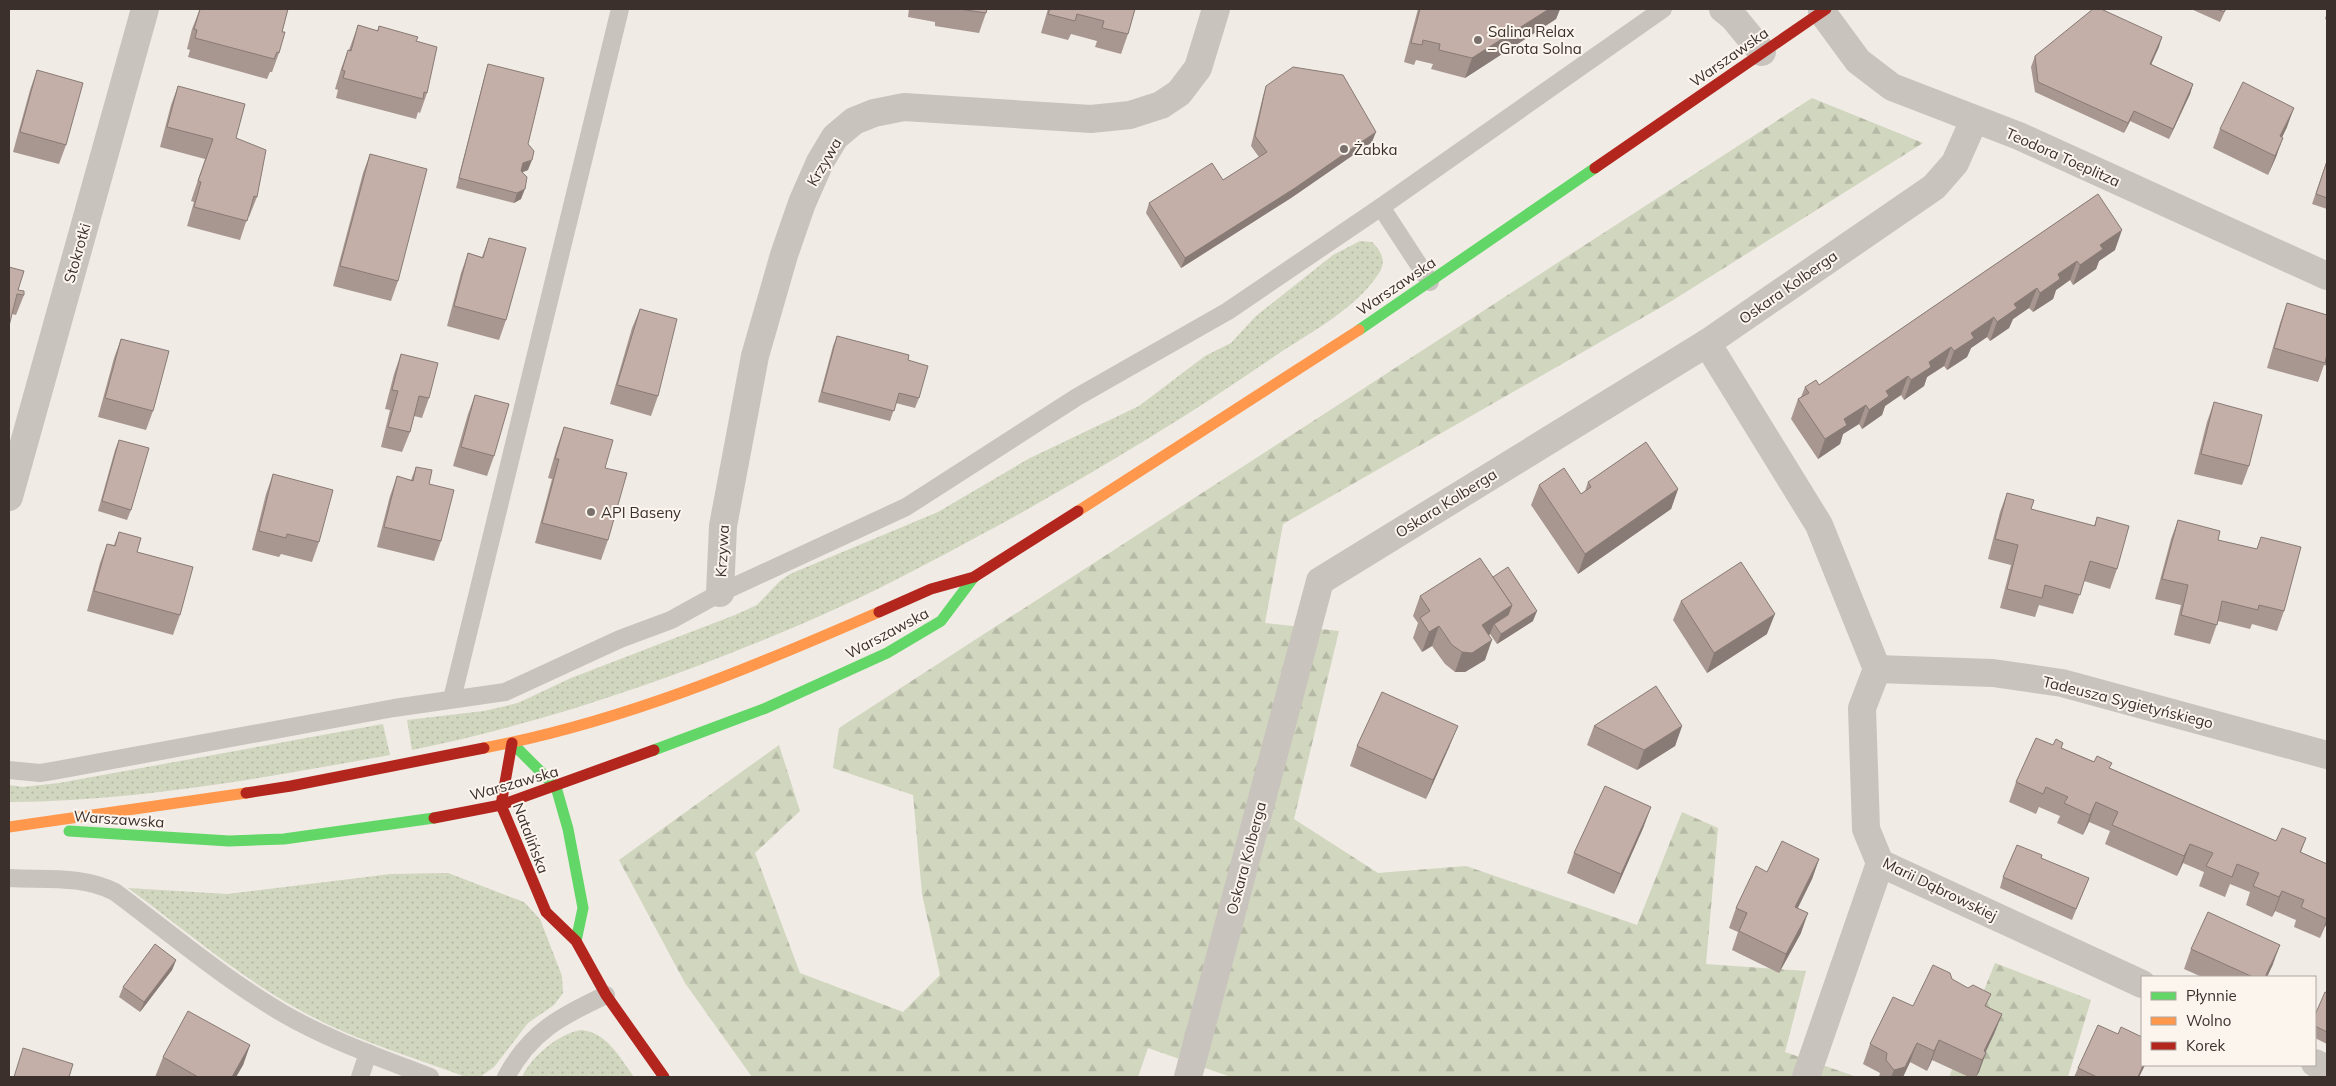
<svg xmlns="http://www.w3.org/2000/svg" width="2336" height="1086" viewBox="0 0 2336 1086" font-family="Mulish,sans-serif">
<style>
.grass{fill:url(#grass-dots)}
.forest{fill:url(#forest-firs)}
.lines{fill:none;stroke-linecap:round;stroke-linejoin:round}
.lane{stroke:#c9c3be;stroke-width:18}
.street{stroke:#c9c3be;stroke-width:28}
.fast{stroke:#63d668;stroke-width:11}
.slow{stroke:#ff974d;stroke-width:11}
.jam{stroke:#b3261e;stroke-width:11}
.wall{fill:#a89690}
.shaded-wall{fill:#887a75}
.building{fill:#c3afa7;stroke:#887a75}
.poi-dot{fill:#7a716c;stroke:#fbf5ee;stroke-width:2}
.labels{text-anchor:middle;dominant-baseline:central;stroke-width:4;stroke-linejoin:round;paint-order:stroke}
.poi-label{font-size:15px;fill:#3b302b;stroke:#fbf5ee;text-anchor:start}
.street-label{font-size:15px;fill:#3b302b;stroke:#fbf5ee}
</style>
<defs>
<pattern id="grass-dots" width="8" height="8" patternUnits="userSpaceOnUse" patternTransform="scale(1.25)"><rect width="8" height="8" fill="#d1d6bf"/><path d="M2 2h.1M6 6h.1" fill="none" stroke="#b4b8a4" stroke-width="1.8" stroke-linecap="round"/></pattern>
<pattern id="forest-firs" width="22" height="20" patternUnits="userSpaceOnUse" patternTransform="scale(1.25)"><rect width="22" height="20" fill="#d1d6bf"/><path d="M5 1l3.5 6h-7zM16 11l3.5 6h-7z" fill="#b4b8a4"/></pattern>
</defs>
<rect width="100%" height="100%" fill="#f0ebe5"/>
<g class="grass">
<path d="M1360 241 1372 242C1383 253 1387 263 1377 276 1355 309 1308 334 1275 356 1187 417 1095 472 1001 524 936 559 872 594 804 623 679 676 546 723 412 750L407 720 484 711 518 703 571 678 735 615 757 605 780 581 790 574 938 512 1028 459 1139 406 1205 356 1231 343 1256 316 1333 255Z"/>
<path d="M383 724 390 755C264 778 137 801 9 802V785L23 787 59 783Z"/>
<path d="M448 873 524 902 540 919 562 976 563 993 554 1005 528 1023 494 1067 480 1077H466C410 1056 350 1039 298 1009 238 976 184 929 128 888L227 894 391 874Z"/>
<path d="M581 1030C607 1032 620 1058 634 1077H522C532 1056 558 1034 581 1030Z"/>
</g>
<g class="forest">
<polygon points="1812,98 1923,143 1670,302 1283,524 1265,623 1339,631 1294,819 1378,873 1466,866 1637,925 1682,812 1718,828 1706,964 1806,971 1785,1052 1857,1077 1231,1077 1148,1048 1138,1077 752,1077 685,983 619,860 779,745 800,811 755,853 800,973 903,1012 940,975 922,894 913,795 833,768 839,728"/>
<polygon points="1995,963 2091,1000 2068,1077 1949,1077"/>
</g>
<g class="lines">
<g class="lane">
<polyline points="1381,207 1430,282"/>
<polyline points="452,699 620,9"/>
<polyline points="9,770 40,773 58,770 394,708 505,692 620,639 671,620 720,593 906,507 1077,397 1228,311 1381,207 1663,9"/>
<path d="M9 878C44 880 83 875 115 892 170 933 224 979 284 1014 329 1040 381 1058 430 1077"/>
<polyline points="360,1077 368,1053"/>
<path d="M506 1077C530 1032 561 1016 606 995"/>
</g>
<g class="street">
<polyline points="1723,9 1734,18 1762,52"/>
<polyline points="1822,12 1858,61 1892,87 2019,136 2327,276"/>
<polyline points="1707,343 1819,525 1877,669"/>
<polyline points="9,497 145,9"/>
<polyline points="720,593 723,526 755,356 784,255 802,203 820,162 835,137 854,121 874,113 904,107 1091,119 1130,115 1161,105 1179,93 1198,68 1216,9"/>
<polyline points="2142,984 1880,863 1866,829 1862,708 1877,669 1993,673 2062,683 2327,755"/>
<polyline points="2315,1063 2327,1069"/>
<polyline points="1188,1077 1320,581 1707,343 1934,187 1955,163 1974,120"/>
<polyline points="1806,1077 1880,863"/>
</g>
<g class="fast">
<polyline points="1359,330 1595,168"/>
<polyline points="512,743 556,787 568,829 583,908 576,941"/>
<polyline points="654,750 766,708 887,653 941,621 974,577"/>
<polyline points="69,831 229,841 284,839 434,818"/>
</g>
<g class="slow">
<polyline points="1078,511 1359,330"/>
<path d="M484 748C622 722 751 668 879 612"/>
<polyline points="9,827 246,793"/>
</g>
<g class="jam">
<polyline points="1595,168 1826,9"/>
<polyline points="879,612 931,589 974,577 1078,511"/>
<polyline points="512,743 501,805 546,912 576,941 606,995 664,1077"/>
<polyline points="246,793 291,786 484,748"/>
<polyline points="434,818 501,805 654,750"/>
</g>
</g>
<g class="wall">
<polygon points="200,9 288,9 282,32 279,53 272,72 270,72 267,79 188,57 190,50 187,49 192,29"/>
<polygon points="909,9 987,9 986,13 979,33 935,26 935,22 908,17"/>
<polygon points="1048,9 1135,9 1128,34 1121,54 1095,47 1097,41 1071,34 1068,40 1041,33"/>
<polygon points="1418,9 1560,9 1556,19 1465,78 1431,69 1433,64 1416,60 1414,65 1404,62"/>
<polygon points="2191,9 2226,9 2220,22"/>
<polygon points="2327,12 2327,20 2325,19"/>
<polygon points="358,25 377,31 379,26 416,41 427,93 420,113 418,112 416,119 336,98 338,90 335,89 341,69 348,50 349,50"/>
<polygon points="2162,37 2151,64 2193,84 2190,94 2169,139 2130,121 2124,133 2035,92 2031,67 2035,56"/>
<polygon points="488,64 528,144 528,170 523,172 521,199 514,203 456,188 485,74"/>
<polygon points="37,70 66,145 59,164 13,152 30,90"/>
<polygon points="178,86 236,138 257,197 249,217 248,216 240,240 187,226 194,202 191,201 205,159 160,147 171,105"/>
<polygon points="1266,86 1372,142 1291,198 1181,268 1146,213 1149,203 1223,180 1259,157 1251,146 1263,96"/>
<polygon points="2287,127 2282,137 2276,157 2268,175 2213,148 2220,129"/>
<polygon points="370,154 398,281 391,301 333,286 363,173"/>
<polygon points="2327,160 2327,209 2312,204"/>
<polygon points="2098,194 2115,250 2099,261 2096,269 2073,285 2070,280 2056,290 2053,299 2033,312 2029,308 2013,319 2009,328 1990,341 1987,337 1971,348 1967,357 1947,370 1944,366 1927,377 1924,386 1904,400 1901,395 1885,406 1882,415 1862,429 1859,424 1843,434 1840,444 1818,459 1791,419 1798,399 1801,397 1805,387 1819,385"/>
<polygon points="489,238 506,320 499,340 447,326 461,273 468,253 482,257"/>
<polygon points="18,290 24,295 16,315 12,314"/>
<polygon points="2287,303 2327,315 2327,366 2324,365 2318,382 2267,368 2280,323"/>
<polygon points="640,309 658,396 651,416 610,404 632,328"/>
<polygon points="837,336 908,360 919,398 915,408 896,403 890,421 818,402 833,346"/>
<polygon points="121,339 153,411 146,430 98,417 114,358"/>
<polygon points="401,354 429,398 422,418 414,416 410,432 402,452 381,447 390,410 385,409 394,374"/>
<polygon points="475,395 494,456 487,476 453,466 468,414"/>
<polygon points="2214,402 2249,466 2242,485 2194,474 2207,422"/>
<polygon points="564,427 605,468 608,540 601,560 535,543 552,479 548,478 557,447"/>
<polygon points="119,440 131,510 127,520 98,511 115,450"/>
<polygon points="416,467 429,484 441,541 434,561 377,547 390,496 397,476 411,480"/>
<polygon points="273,474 319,542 312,562 281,554 279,557 252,550 266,494"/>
<polygon points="1588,482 1678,489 1671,509 1578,574 1531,505 1539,485 1581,494 1585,491"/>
<polygon points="2007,493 2031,509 2094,526 2097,517 2117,569 2110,589 2084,581 2073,614 2039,605 2035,617 2000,608 2011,565 1988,559 2000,512"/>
<polygon points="2178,520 2218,540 2257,549 2261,537 2284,611 2277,631 2252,624 2250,629 2218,621 2210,644 2174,635 2181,605 2155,599 2171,539"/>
<polygon points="119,532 137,552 180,615 173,635 87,611 100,563 107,544 114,545"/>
<polygon points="1493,577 1533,621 1497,644 1490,634 1489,635 1485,660 1465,672 1455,672 1445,664 1432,646 1422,652 1413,638 1418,623 1413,616 1420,596"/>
<polygon points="1681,601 1767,634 1707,673 1673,620"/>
<polygon points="1594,726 1682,726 1675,746 1637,770 1587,745"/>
<polygon points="1450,745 1426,799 1350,766 1357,746"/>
<polygon points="2053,745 2062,748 2110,768 2276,841 2306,838 2301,852 2327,864 2327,927 2325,926 2320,938 2294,927 2296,920 2275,911 2272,917 2246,905 2250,892 2230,884 2225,897 2199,886 2204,872 2183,863 2177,876 2105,844 2110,831 2089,822 2083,835 2057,823 2060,816 2039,807 2036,814 2009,802 2016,782"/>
<polygon points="1644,826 1614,894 1567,873 1574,853"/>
<polygon points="1819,859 1812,879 1798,908 1801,933 1779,973 1732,950 1738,932 1729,928 1736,908 1767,872"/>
<polygon points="2003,877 2089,878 2072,920 2000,888"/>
<polygon points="2191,949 2273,964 2267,977 2202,977 2184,969"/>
<polygon points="176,960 172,970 140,1012 119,997 123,987"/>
<polygon points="1952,979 1986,1007 2002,1014 1994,1034 1985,1052 1979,1072 1976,1077 1969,1077 1932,1060 1927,1071 1910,1062 1903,1077 1879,1077 1880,1073 1863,1064 1870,1044 1913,1006"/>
<polygon points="2327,993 2327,1044 2315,1038 2315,1015"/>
<polygon points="2118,1034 2142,1065 2145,1065 2139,1077 2074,1077 2078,1068"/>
<polygon points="250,1045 243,1065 236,1077 155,1077 163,1057"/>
</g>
<g class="shaded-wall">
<polygon points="1549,9 1560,9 1556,19 1465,78 1472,58"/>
<polygon points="2162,37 2159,47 2147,74 2150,64"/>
<polygon points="2193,84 2190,94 2169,139 2173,129"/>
<polygon points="2294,108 2287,127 2273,156 2280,136"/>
<polygon points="2134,111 2130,121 2124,133 2128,123"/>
<polygon points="1376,132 1372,142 1291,198 1181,268 1185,258"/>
<polygon points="2283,138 2276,157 2268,175 2275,156"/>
<polygon points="532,160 528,170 520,173 523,163"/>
<polygon points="525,189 521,199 514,203 517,193"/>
<polygon points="2122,230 2115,250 2099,261 2096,269 2073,285 2080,265 2100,245"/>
<polygon points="2077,261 2070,280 2056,290 2053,299 2033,312 2040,293 2058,274"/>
<polygon points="2037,288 2029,308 2013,319 2009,328 1990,341 1997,322 2014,304"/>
<polygon points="1994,317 1987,337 1971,348 1967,357 1947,370 1954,351 1971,333"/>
<polygon points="1951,347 1944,366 1927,377 1924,386 1904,400 1911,380 1929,362"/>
<polygon points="1908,376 1901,395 1885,406 1882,415 1862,429 1869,410 1886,391"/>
<polygon points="1866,405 1859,424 1843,434 1840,444 1818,459 1825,439 1844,419"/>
<polygon points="1678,489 1671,509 1578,574 1585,554"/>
<polygon points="1512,605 1504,625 1494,624 1490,634 1475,645 1482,625"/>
<polygon points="1537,611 1533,621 1497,644 1501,634"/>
<polygon points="1775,614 1767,634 1707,673 1714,653"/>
<polygon points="1439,626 1432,646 1422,652 1429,632"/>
<polygon points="1492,640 1485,660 1465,672 1455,672 1462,652"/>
<polygon points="1458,726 1450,745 1426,799 1433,780"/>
<polygon points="1682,726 1675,746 1637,770 1644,750"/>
<polygon points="2096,802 2089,822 2083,835 2090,815"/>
<polygon points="1651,807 1644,826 1614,894 1621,874"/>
<polygon points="2190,844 2183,863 2177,876 2184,856"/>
<polygon points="1819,859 1812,879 1788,927 1795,907"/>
<polygon points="2282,891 2275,911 2272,917 2279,897"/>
<polygon points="1808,913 1801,933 1779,973 1786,954"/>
<polygon points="2327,918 2327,921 2325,926 2320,938"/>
<polygon points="2280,945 2273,964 2267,977 2265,977"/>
<polygon points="176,960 172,970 140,1012 144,1002"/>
<polygon points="2002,1014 1994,1034 1982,1060 1984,1051"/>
<polygon points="1939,1040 1932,1060 1927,1071 1934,1051"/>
<polygon points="1917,1043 1910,1062 1903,1077 1891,1077 1894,1070"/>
<polygon points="250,1045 243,1065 236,1077 232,1077"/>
<polygon points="1986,1053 1979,1072 1976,1077 1982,1060"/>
<polygon points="2143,1065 2145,1065 2139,1077 2138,1077"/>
</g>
<g class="building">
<polygon points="200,9 203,10 203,9 288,9 282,32 285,32 279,53 277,52 274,59 195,38 197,30 194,29"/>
<polygon points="959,9 987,9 986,13"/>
<polygon points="1050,9 1135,9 1128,34 1102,28 1104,21 1077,14 1075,21 1048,14"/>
<polygon points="1420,9 1549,9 1472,58 1439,50 1440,44 1423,40 1422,45 1411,43"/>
<polygon points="2093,9 2101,9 2162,37 2150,64 2193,84 2173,129 2134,111 2128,123 2038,82 2035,56"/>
<polygon points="2217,9 2226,9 2224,12"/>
<polygon points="358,25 378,31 379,26 418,37 416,41 437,47 427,93 424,92 423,99 343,78 345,71 342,70 348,50 351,51"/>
<polygon points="488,64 544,78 528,144 534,151 532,160 523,163 521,171 527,177 525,189 517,193 459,178"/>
<polygon points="1293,67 1343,75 1376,132 1295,188 1185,258 1149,203 1212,163 1223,180 1267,152 1255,136 1266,86"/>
<polygon points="37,70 83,83 66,145 20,132"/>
<polygon points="2243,82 2294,108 2280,136 2283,138 2275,156 2220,129"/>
<polygon points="178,86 245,104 236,138 266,150 257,197 254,196 247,221 194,207 201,182 198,181 213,139 167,127"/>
<polygon points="370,154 427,169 398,281 340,266"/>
<polygon points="2327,161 2327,198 2316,194"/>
<polygon points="2098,194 2122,230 2100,245 2103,249 2080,265 2077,261 2058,274 2060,279 2040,293 2037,288 2014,304 2017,308 1997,322 1994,317 1971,333 1974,338 1954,351 1951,347 1929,362 1931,367 1911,380 1908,376 1886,391 1889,396 1869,410 1866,405 1844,419 1847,425 1825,439 1798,399 1809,393 1805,387 1816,380 1819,385"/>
<polygon points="489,238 526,248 506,320 454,306 468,253 483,258"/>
<polygon points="9,267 24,271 18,290 24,291 24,295 17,294 9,326"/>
<polygon points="2287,303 2327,315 2327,354 2325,363 2274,348"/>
<polygon points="640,309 677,319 658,396 617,385"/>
<polygon points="837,336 909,355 908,360 928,366 919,398 899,393 894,411 822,392"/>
<polygon points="121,339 169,351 153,411 105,398"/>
<polygon points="401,354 438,363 429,398 419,396 410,432 388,427 398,391 392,390"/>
<polygon points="475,395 509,404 494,456 461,447"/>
<polygon points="2214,402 2262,415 2249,466 2201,454"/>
<polygon points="564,427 613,440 605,468 627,473 608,540 542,523 559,459 555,459"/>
<polygon points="119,440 149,448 131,510 102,501"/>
<polygon points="1646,442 1678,489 1585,554 1539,485 1564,468 1581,494 1591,487 1588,482"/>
<polygon points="416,467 432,470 429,484 454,490 441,541 384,527 397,476 413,481"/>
<polygon points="273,474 333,490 319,542 287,534 286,538 259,531"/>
<polygon points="2007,493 2034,500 2031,509 2095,526 2097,517 2129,526 2117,569 2090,561 2080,595 2045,585 2042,598 2007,589 2018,545 1995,539"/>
<polygon points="2178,520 2220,531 2218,540 2257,549 2261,537 2301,547 2284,611 2259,605 2258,610 2222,601 2217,625 2181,615 2188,585 2162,579"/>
<polygon points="119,532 141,538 137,552 193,567 180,615 94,591 107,544 115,546"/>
<polygon points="1480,558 1512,605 1482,625 1492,640 1472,653 1462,652 1452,645 1439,626 1429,632 1420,618 1430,611 1420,596"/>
<polygon points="1741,562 1775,614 1714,653 1681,601"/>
<polygon points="1508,567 1537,611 1501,634 1494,624 1508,615 1512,605 1493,577"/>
<polygon points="1656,686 1682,726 1644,750 1594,726"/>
<polygon points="1382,692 1458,726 1433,780 1357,746"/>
<polygon points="2036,738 2053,745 2056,739 2063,743 2061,748 2094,762 2097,756 2112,763 2109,768 2276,841 2282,828 2306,838 2300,852 2327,864 2327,919 2301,907 2304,900 2282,891 2279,897 2253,886 2259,873 2237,864 2232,877 2206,866 2213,853 2190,844 2184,856 2112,825 2118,812 2096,802 2090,815 2064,803 2068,797 2046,787 2043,794 2016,782"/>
<polygon points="1605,786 1651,807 1621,874 1574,853"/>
<polygon points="1782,841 1819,859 1795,907 1808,913 1786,954 1739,931 1747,913 1736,908 1756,866 1767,872"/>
<polygon points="2017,845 2042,855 2041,858 2089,878 2076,909 2003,877"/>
<polygon points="2208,912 2280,945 2265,977 2253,977 2191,949"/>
<polygon points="155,944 176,960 144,1002 123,987"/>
<polygon points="1933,965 1950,973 1952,979 1968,988 1973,985 1991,994 1985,1006 2002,1014 1984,1051 1986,1053 1982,1060 1939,1040 1934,1051 1917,1043 1905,1067 1894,1070 1886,1060 1887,1053 1870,1044 1893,997 1913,1006"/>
<polygon points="2325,992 2327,993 2327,1032 2315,1026 2315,1015"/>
<polygon points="188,1011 250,1045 232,1077 198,1077 163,1057"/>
<polygon points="2098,1025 2118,1034 2121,1027 2142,1037 2142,1065 2143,1065 2138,1077 2097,1077 2078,1068"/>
<polygon points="23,1048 73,1064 69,1077 14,1077"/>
</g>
<g class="poi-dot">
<circle cx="1478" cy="40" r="5"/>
<circle cx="1344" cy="149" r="5"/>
<circle cx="591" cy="512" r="5"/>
</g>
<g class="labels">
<g class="poi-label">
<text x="1488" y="31">Salina Relax<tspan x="1488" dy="17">– Grota Solna</tspan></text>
<text x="1354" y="149">Żabka</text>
<text x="601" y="512">API Baseny</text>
</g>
<g class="street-label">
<text transform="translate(1729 57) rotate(-35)">Warszawska</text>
<text transform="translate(2063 157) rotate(24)">Teodora Toeplitza</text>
<text transform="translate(824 162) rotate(-60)">Krzywa</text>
<text transform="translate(77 253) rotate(-74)">Stokrotki</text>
<text transform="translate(1396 286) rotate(-34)">Warszawska</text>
<text transform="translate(1788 287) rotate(-35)">Oskara Kolberga</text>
<text transform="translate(1446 503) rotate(-32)">Oskara Kolberga</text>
<text transform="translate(722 551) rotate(-87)">Krzywa</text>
<text transform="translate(887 633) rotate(-28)">Warszawska</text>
<text transform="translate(2128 702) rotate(14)">Tadeusza Sygietyńskiego</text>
<text transform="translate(514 783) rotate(-16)">Warszawska</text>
<text transform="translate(119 819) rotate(4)">Warszawska</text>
<text transform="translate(531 838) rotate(69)">Natalińska</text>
<text transform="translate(1246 858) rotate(-75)">Oskara Kolberga</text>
<text transform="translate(1940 889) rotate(26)">Marii Dąbrowskiej</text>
</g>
</g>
<rect width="2336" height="1086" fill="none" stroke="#3b302b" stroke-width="20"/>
<rect x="2141" y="976" width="175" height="90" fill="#fbf5ee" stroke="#aea6a0"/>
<rect x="2151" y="992" width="25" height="8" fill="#63d668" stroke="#aea6a0"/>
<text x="2186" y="1001" font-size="15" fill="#3b302b">Płynnie</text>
<rect x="2151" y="1017" width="25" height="8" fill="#ff974d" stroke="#aea6a0"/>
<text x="2186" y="1026" font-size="15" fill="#3b302b">Wolno</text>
<rect x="2151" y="1042" width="25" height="8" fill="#b3261e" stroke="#aea6a0"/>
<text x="2186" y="1051" font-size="15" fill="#3b302b">Korek</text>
</svg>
